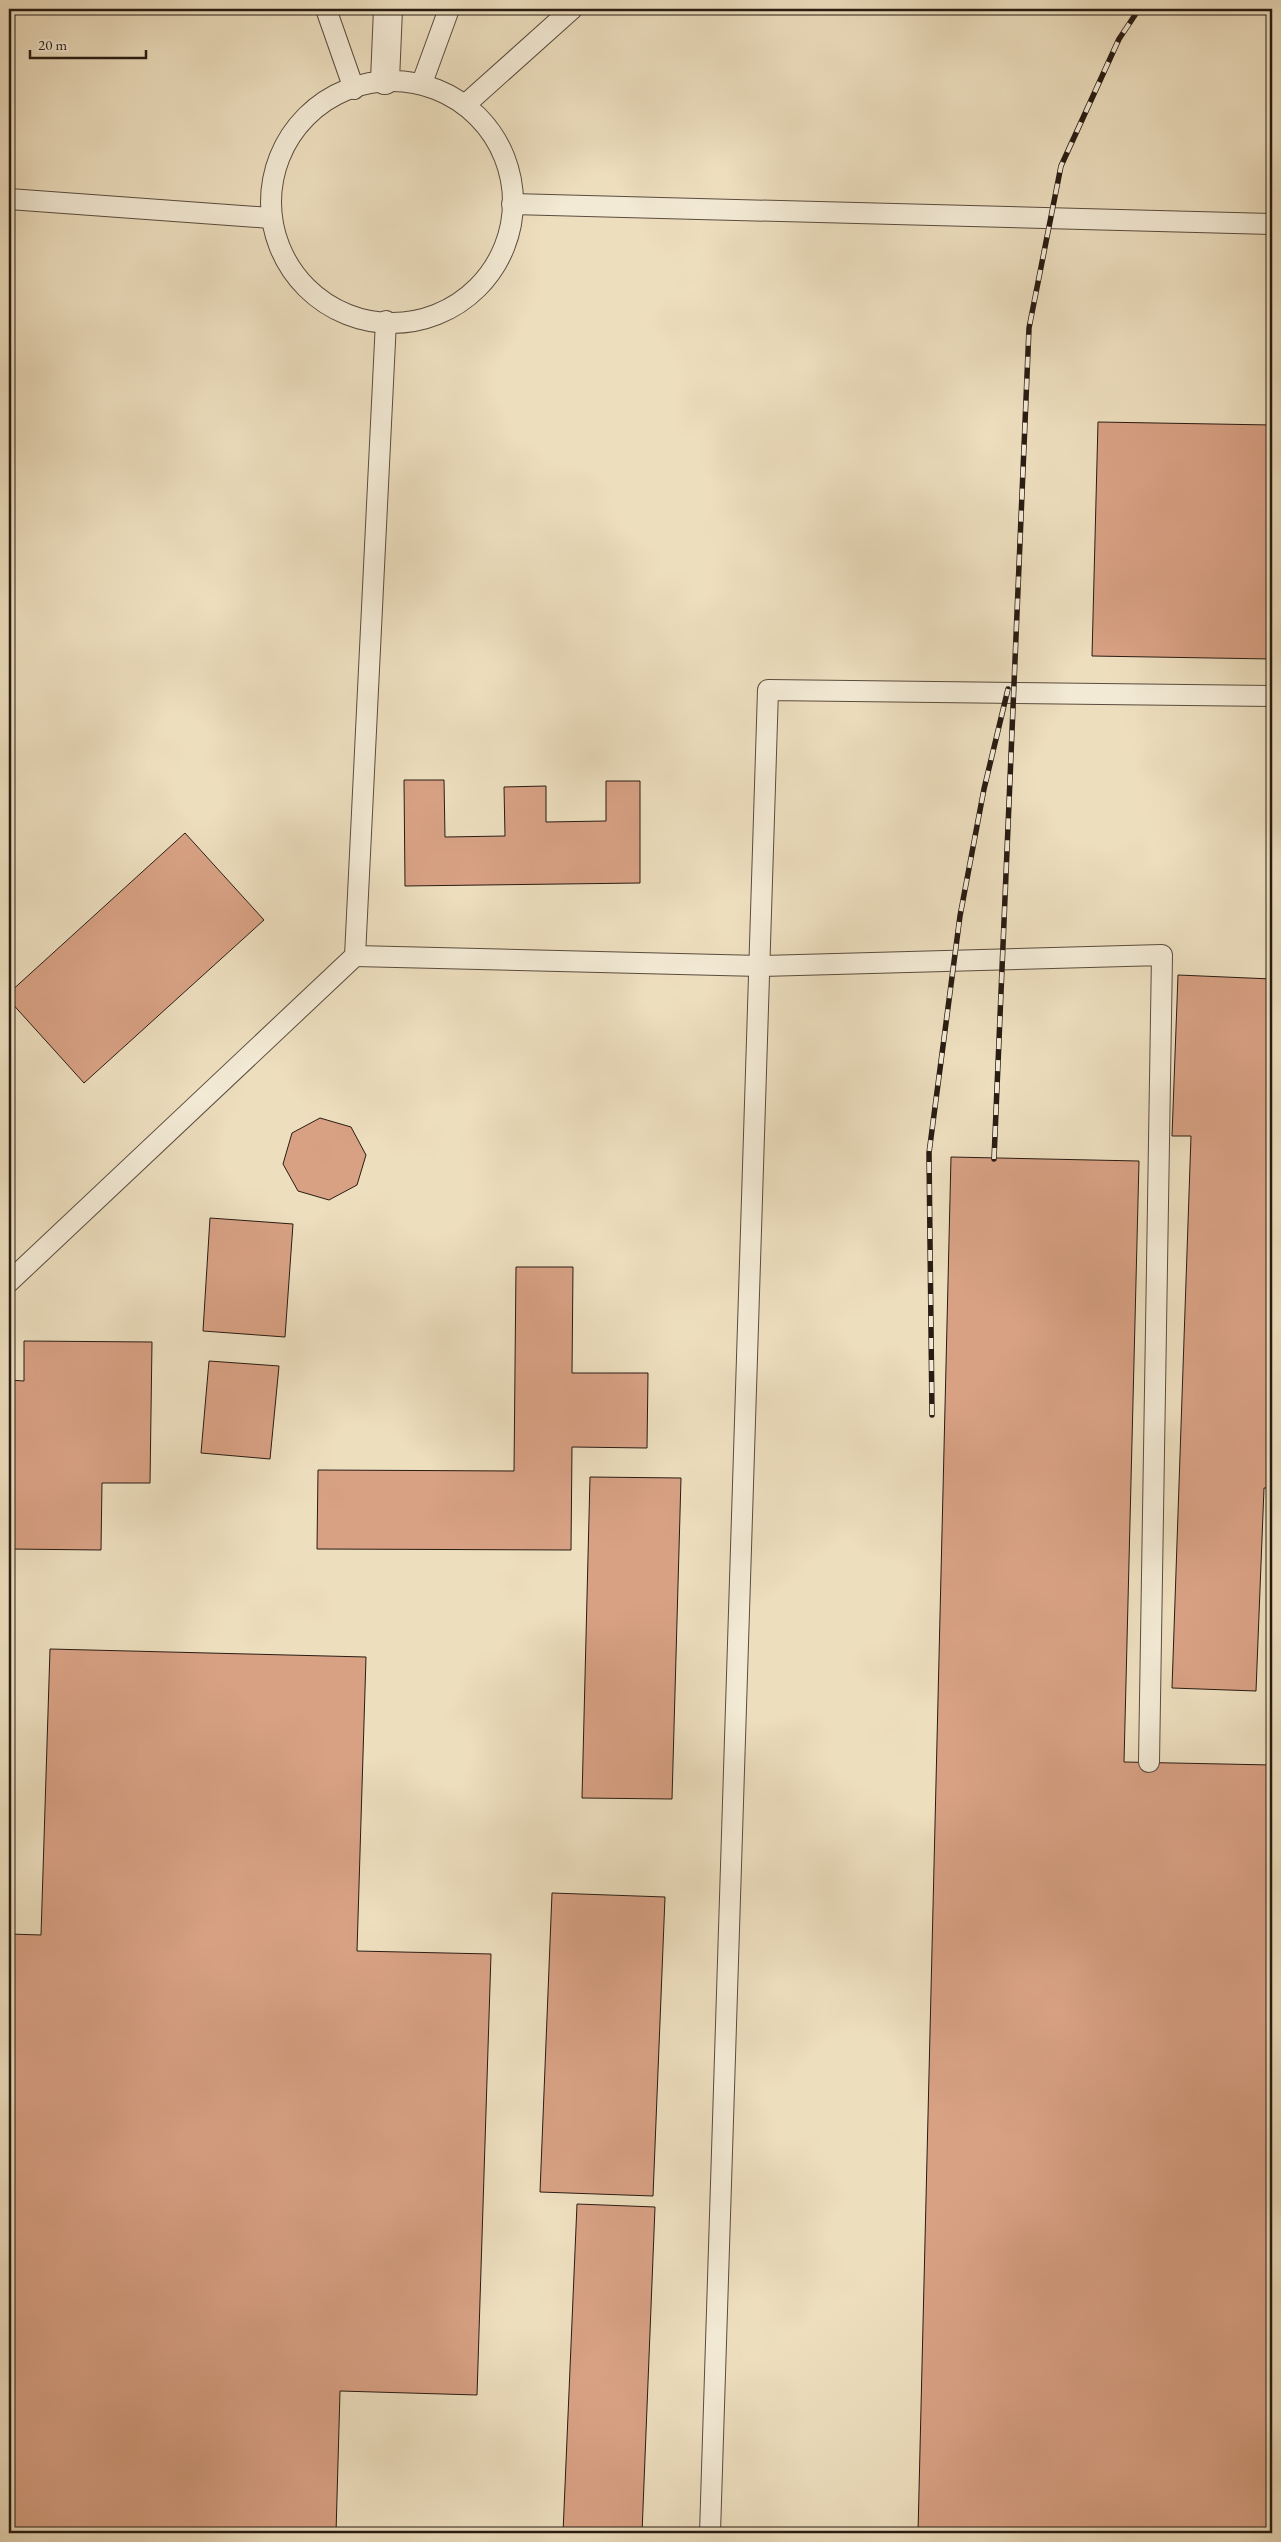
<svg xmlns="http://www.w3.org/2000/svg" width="1281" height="2542" viewBox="0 0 1281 2542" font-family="'EB Garamond',serif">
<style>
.building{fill:#d8a184;stroke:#291c13}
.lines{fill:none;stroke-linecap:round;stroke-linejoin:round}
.service-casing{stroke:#5a4c3e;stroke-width:22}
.minor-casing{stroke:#5a4c3e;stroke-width:30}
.service{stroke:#f3ead5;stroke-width:20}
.minor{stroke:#f3ead5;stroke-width:28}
.rail-casing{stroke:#291c13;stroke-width:5.5}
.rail{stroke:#f3ead5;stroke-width:4;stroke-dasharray:11;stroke-linecap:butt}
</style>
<rect width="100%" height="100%" fill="#eddebe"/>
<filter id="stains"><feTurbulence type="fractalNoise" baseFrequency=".004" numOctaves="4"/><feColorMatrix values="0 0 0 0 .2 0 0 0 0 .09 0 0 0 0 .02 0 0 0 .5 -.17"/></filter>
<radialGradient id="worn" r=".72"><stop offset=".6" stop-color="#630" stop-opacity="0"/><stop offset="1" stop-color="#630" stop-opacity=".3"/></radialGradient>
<g class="building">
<polygon points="1098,422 1272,425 1272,659 1092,656"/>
<polygon points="404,780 444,780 445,837 505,836 504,787 546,786 546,822 606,821 606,781 640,781 640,883 405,886"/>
<polygon points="185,833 264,920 84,1083 9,1000 9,993"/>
<polygon points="1178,975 1272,979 1272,1488 1264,1488 1256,1691 1172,1688 1191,1136 1172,1136"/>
<polygon points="320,1118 351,1127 366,1155 357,1185 329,1200 298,1191 283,1164 292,1133"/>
<polygon points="951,1157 1139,1161 1124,1762 1272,1765 1272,2533 918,2533"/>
<polygon points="210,1218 293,1224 285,1337 203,1331"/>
<polygon points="516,1267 573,1267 572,1373 648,1373 647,1448 572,1447 571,1550 317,1549 318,1470 514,1471"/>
<polygon points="24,1341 152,1342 150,1483 102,1483 101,1550 9,1549 9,1380 24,1381"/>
<polygon points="209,1361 279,1366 270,1459 201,1453"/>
<polygon points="590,1477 681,1478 672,1799 582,1798"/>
<polygon points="50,1649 366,1657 357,1951 491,1954 477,2395 340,2391 336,2533 9,2533 9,1934 41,1935"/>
<polygon points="552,1893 665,1897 653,2196 540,2192"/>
<polygon points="577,2204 655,2207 642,2533 563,2533"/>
</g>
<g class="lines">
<defs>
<g id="service">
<polyline points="326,9 354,89"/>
<circle cx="392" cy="202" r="121"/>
<polyline points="422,83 449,9"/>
<polyline points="466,104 572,9"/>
<polyline points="9,199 270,218"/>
<polyline points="512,204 1272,224"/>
<polyline points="355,956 760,966 1162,955 1149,1762"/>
<polyline points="9,1282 355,956 386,321"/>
<polyline points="710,2533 768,690 1272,696"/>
</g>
<polyline id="minor" points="385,80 388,9"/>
</defs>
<use href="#service" class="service-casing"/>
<use href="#minor" class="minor-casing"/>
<use href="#service" class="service"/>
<use href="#minor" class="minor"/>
<defs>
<g id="rail">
<polyline points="994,1159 1029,328 1061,166 1119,39 1139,9"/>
<polyline points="932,1415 929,1153 960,916 984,789 1008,689"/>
</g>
</defs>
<use href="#rail" class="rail-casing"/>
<use href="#rail" class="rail"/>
</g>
<rect width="1281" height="2542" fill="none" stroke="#eddebe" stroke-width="30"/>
<rect x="10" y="10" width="1261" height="2522" fill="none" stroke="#291c13" stroke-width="2.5"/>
<rect x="15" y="15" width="1251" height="2512" fill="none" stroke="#291c13"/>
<path d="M30 50v8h116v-8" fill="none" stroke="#291c13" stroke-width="2.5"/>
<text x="38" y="50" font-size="15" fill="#291c13" stroke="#f3ead5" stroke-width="4" paint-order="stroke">20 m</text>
<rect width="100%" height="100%" filter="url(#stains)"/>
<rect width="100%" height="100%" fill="url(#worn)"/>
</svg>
